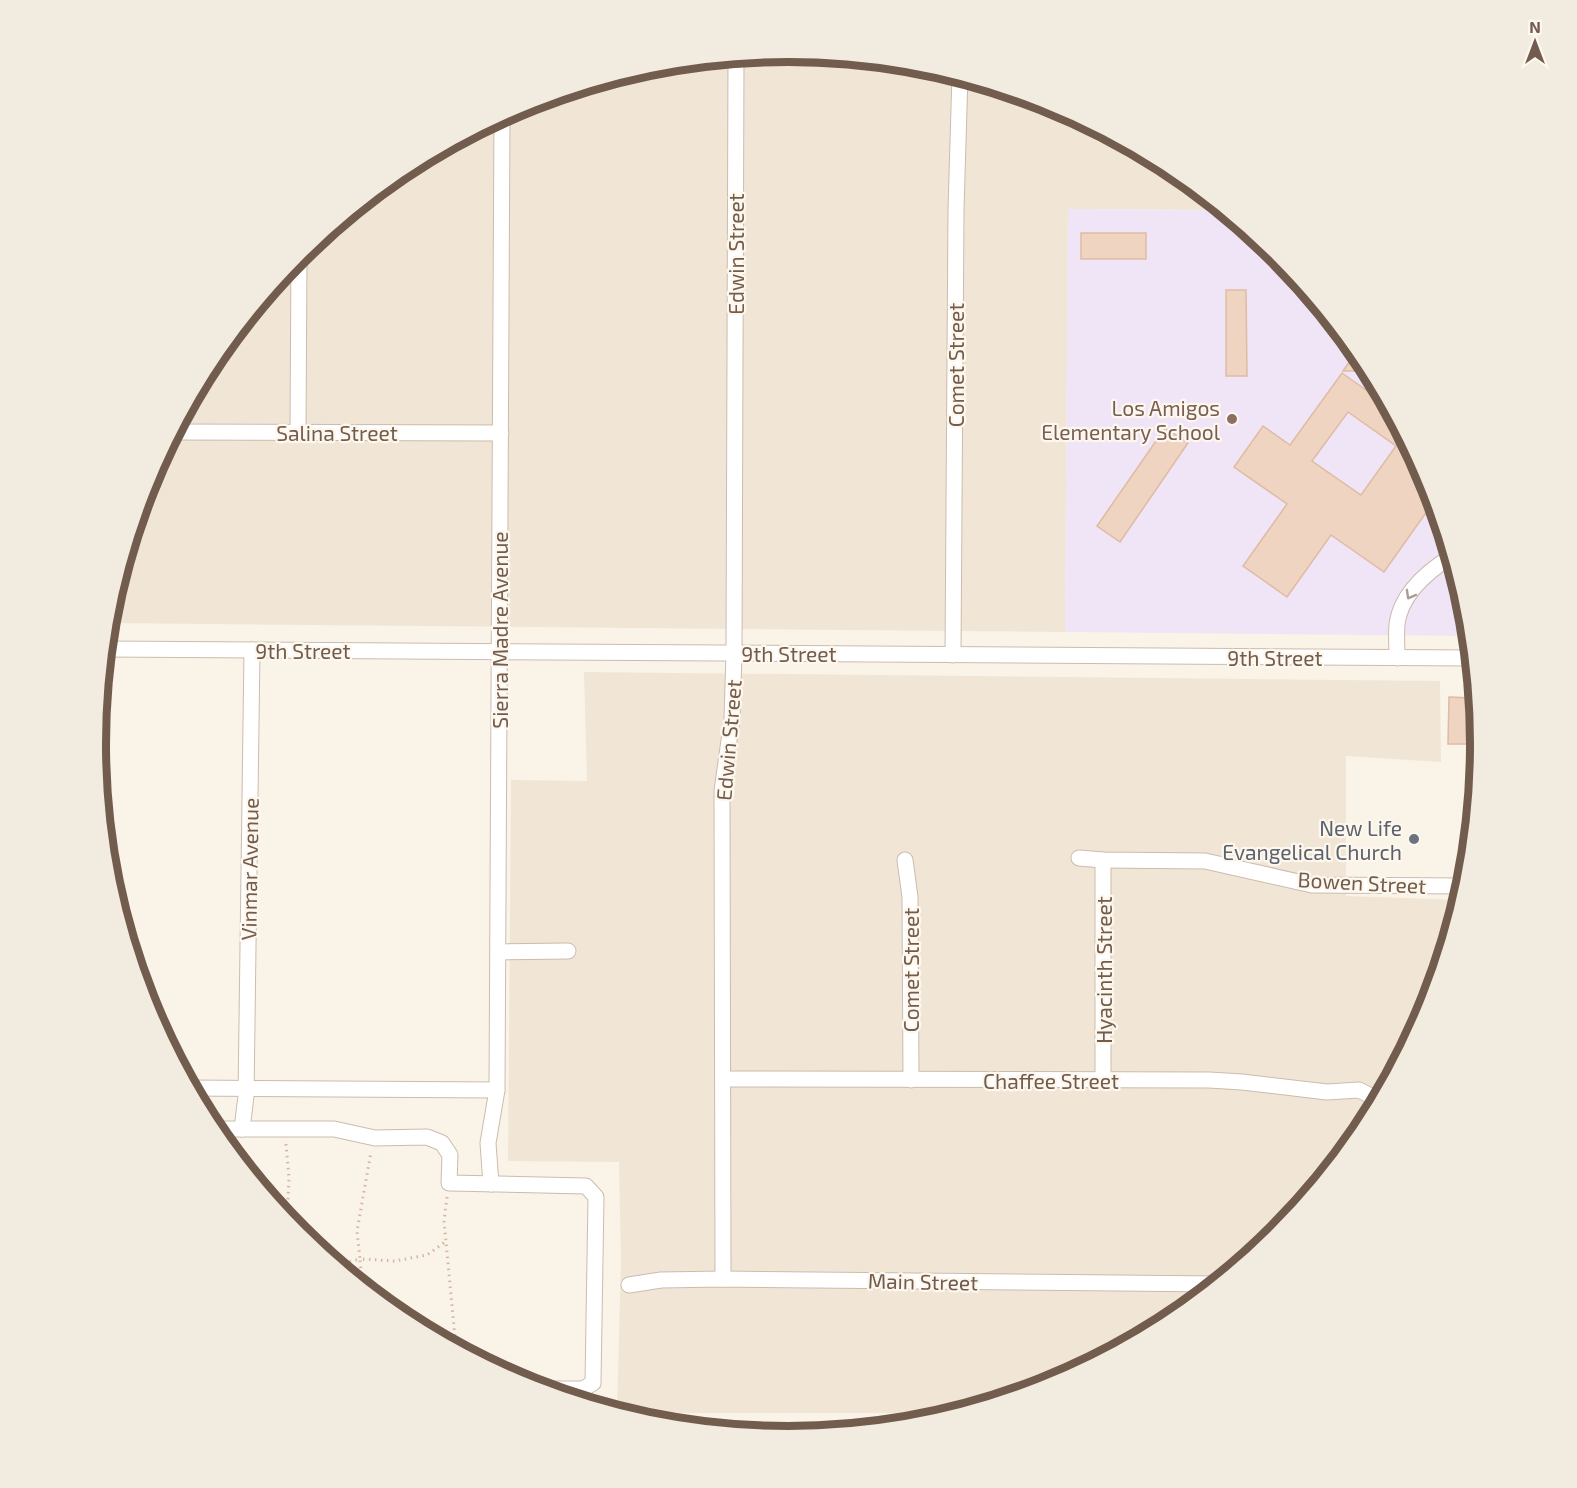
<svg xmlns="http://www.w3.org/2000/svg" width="1577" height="1488" viewBox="0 0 1577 1488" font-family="'Exo 2',sans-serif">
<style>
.residential{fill:#f1e6d6}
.education{fill:#f0e4f7}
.building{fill:#eed4c1;stroke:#dfbba3;stroke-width:1.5;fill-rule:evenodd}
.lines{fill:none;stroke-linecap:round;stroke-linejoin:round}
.minor-casing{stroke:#cbbcae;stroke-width:17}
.path{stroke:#d2b7a4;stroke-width:3;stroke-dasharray:1.5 4.5;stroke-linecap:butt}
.minor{stroke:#fff;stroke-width:15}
.oneway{stroke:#aa9d94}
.education-dot{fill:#8d6e63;stroke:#fdf7ed;stroke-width:2}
.worship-dot{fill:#6b7280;stroke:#fdf7ed;stroke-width:2}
.labels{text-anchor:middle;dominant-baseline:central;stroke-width:4.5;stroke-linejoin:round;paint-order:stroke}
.street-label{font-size:21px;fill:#725c4d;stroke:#fdf7ed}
.education-label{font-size:21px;fill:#785e54;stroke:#fdf7ed;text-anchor:end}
.worship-label{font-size:21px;fill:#5b616d;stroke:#fdf7ed;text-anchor:end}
.rim{fill:none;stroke:#725c4d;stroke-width:8}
</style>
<rect width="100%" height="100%" fill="#faf3e7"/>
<g class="residential">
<polygon points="789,51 924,64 1054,104 1174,168 1225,210 1068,209 1065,632 107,623 109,608 148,478 212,359 299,254 404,168 524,104 654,64"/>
<polygon points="584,672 1440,681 1441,762 1346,756 1346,896 1462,900 1429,1010 1365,1129 1278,1234 1173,1320 1053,1384 958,1413 617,1413 621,1262 619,1162 508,1161 511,780 587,781"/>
</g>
<polygon class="education" points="1068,209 1225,210 1279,254 1365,359 1429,479 1468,609 1471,636 1065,632"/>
<g class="building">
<rect x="1081" y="233" width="65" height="26"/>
<polygon points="1226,290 1246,290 1247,376 1226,376"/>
<polygon points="1350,341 1365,359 1371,371 1343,371 1350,361"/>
<path d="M1342 373 1390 407 1429 479 1444 528 1425 514 1384 572 1331 535 1287 597 1243 566 1287 504 1234 467 1263 426 1290 445ZM1348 412 1396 446 1361 495 1312 461Z"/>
<polygon points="1165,428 1188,443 1120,542 1097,526"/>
<polygon points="1449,697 1472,698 1471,744 1448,744"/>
</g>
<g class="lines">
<defs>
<g id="minor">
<polyline points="173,432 501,433"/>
<polyline points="298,432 299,254"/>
<polyline points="105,649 1473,658"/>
<polyline points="953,655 956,209 960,75"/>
<path d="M1397 658C1397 647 1396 635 1397 624 1401 593 1428 571 1452 556"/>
<polyline points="1079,858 1103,860 1205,861 1312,885 1466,886"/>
<polyline points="905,860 910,897 911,1080"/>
<polyline points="1103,860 1103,1080"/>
<polyline points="498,952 568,951"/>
<polyline points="723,1079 1209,1080 1242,1082 1327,1092 1359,1090 1377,1099 1379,1103"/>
<polyline points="190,1088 497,1090"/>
<polyline points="212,1129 334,1129 375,1138 427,1137 442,1143 450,1155 449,1183 586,1186 596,1197 593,1383 583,1389 538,1389"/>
<polyline points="242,1129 246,1096 252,650"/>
<polyline points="491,1184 488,1143 497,1090 502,115"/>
<polyline points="723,1279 722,791 732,719 734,653 736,56"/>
<polyline points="629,1285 661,1280 723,1279 1218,1284"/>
</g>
</defs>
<use href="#minor" class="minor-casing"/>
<g class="path">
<polyline points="286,1144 289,1178 287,1220"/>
<polyline points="447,1197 444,1221 456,1348"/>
<polyline points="318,1250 340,1264 360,1259 357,1231 371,1152"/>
<polyline points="362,1286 360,1259 395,1261 427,1255 445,1242"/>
</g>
<use href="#minor" class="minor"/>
</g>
<defs><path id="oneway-chevron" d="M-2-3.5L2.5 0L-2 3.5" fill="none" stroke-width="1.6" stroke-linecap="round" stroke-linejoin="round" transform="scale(1.5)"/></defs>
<use class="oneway" href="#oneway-chevron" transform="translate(1410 595) rotate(119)"/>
<circle class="education-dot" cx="1232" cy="419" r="6"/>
<circle class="worship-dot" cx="1414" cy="839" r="6"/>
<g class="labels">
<g class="street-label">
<text transform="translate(735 254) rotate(-90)">Edwin Street</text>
<text transform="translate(955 365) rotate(-90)">Comet Street</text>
<text x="337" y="432">Salina Street</text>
<text transform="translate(499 630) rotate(-90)">Sierra Madre Avenue</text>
<text x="303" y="650">9th Street</text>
<text x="789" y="653">9th Street</text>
<text x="1275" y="657">9th Street</text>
<text transform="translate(728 740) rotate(-85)">Edwin Street</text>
<text transform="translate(249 869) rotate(-89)">Vinmar Avenue</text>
<text transform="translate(1362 882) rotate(3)">Bowen Street</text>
<text transform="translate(910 970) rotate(-90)">Comet Street</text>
<text transform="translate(1103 970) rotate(-90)">Hyacinth Street</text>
<text x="1051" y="1080">Chaffee Street</text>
<text transform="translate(923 1281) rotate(1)">Main Street</text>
</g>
<g class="education-label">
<text x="1220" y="407">Los Amigos<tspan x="1220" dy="24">Elementary School</tspan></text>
</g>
<g class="worship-label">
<text x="1402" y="827">New Life<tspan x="1402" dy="24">Evangelical Church</tspan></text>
</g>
</g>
<path d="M0 0H1577V1488H0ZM106 744a682 682 0 1 1 1364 0a682 682 0 1 1-1364 0Z" fill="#f2ebe0" fill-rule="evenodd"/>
<path class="rim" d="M106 744a682 682 0 1 1 1364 0a682 682 0 1 1-1364 0Z"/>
<g transform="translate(1535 42)" stroke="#fdf7ed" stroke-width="4.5" paint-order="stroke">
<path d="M0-4.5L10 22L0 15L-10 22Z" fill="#725c4d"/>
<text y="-9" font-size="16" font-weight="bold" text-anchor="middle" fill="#725c4d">N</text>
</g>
</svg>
